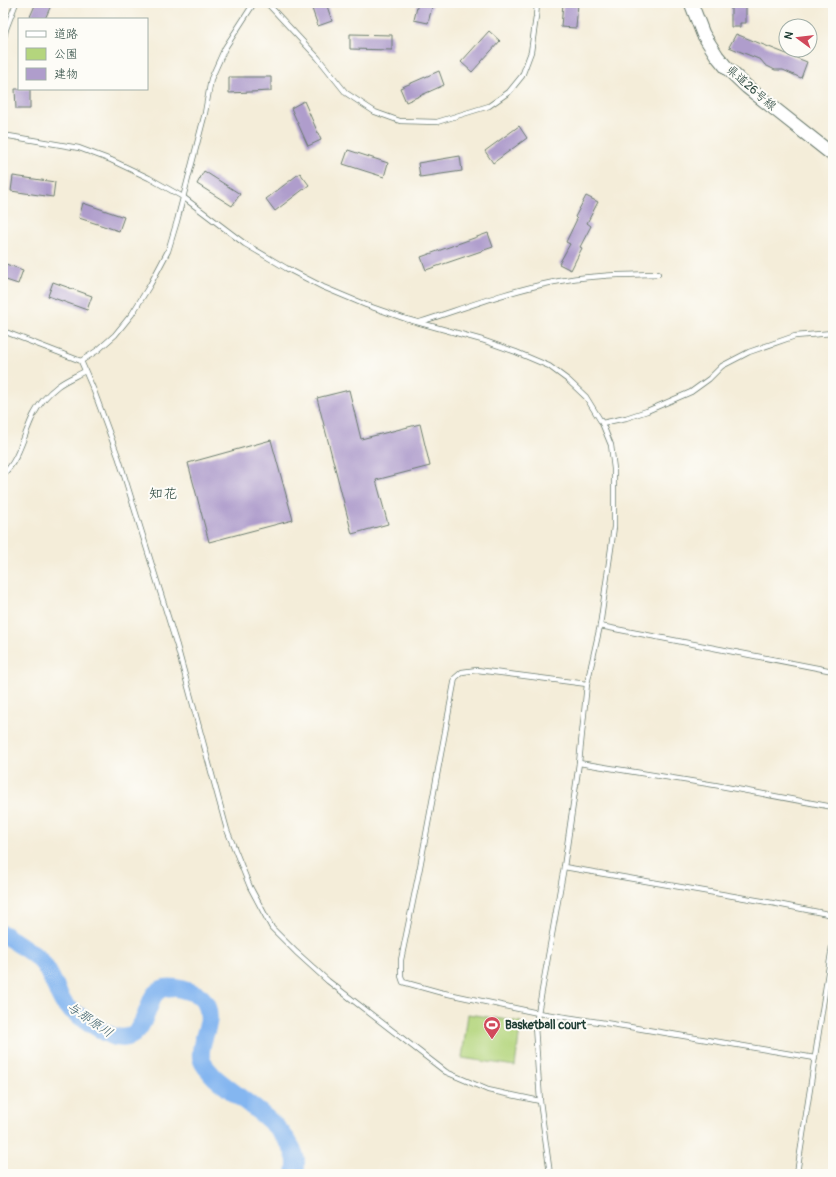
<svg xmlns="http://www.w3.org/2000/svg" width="836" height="1177" viewBox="0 0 836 1177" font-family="Pangolin,'Klee One',sans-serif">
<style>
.green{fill:#b4d57d;stroke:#6a8958}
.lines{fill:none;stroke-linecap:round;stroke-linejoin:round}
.river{stroke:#84b6f0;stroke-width:18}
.building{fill:#af9dcc}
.service-casing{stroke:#6a7b6e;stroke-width:6}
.secondary-casing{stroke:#6a7b6e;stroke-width:15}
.service{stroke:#fff;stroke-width:4.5}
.secondary{stroke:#fff;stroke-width:13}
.labels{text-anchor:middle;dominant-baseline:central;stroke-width:4;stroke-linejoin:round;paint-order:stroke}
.street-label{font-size:12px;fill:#1f3d34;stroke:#fdfcf7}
.poi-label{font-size:12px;font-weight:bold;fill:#1f3d34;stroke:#fdfcf7;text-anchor:start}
.water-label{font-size:13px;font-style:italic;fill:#3d616c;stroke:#fdfcf7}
.quarter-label{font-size:14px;fill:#1f3d34;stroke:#fdfcf7}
</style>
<rect width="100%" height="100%" fill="#fdfcf7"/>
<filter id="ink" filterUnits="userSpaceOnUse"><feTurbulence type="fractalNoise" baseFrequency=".025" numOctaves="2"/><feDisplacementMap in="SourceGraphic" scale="8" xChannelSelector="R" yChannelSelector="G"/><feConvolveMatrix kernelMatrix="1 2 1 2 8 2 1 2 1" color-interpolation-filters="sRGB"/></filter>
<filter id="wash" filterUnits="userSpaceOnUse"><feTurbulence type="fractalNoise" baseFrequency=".012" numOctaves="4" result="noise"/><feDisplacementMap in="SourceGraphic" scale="16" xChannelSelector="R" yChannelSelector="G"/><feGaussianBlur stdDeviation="0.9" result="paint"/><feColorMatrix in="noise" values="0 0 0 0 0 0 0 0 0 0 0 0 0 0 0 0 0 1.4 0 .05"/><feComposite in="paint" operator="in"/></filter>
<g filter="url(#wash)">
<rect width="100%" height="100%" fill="#f4edd9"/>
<polygon class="green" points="468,1014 521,1022 515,1066 462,1058"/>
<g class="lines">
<path class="river" d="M3 934C15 942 29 950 40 960 51 972 55 988 63 1002 67 1009 108 1036 116 1037 136 1042 143 1023 149 1007 151 1002 152 996 156 993 162 986 173 987 181 989 187 991 193 992 198 995 202 997 204 1000 206 1004 215 1025 199 1037 201 1057 202 1063 206 1068 210 1072 215 1079 222 1083 228 1088 250 1106 286 1127 295 1156 297 1162 296 1168 295 1174"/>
</g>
<g id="blocks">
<g class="building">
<polygon points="36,3 52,3 45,19 29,19"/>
<polygon points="310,3 326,3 332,21 318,26"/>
<polygon points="418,3 433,3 428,23 414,20"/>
<polygon points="563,3 578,3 576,28 561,27"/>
<polygon points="731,3 746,3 746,23 740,23 740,27 731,27"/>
<polygon points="489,31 500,41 472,72 461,62"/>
<polygon points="350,34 392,35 392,50 350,49"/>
<polygon points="736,34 807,62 801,78 783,70 775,70 765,65 761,60 729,47"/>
<polygon points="439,71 444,85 406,102 400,88"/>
<polygon points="229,77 271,77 271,91 229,93"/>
<polygon points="15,89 30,89 30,109 16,109"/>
<polygon points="304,101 321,140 308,146 291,108"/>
<polygon points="519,126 527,138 493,163 485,151"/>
<polygon points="348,150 388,163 384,177 343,164"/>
<polygon points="460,156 462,171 420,177 418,163"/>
<polygon points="204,171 240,194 232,206 197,184"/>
<polygon points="300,173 309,185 275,211 266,199"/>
<polygon points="13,176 55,182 53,197 11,191"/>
<polygon points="586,196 598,202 587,223 591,226 580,247 582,248 571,270 559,264 570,244 566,242 577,219 575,217"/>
<polygon points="83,203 124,217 119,231 79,218"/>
<polygon points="488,233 493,247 426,270 421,257"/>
<polygon points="3,263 23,270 18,284 3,279"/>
<polygon points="53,282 92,296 87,310 48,296"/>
<polygon points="349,390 361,439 420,424 430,466 376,480 388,524 352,534 317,398"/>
<polygon points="271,440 293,520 209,542 188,463"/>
</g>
</g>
</g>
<g filter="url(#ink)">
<use href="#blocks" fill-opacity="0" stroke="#6a7b6e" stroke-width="1"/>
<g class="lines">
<defs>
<g id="service">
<polyline points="267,3 318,58 346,93 375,112 400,121 437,122 489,106 509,92 522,76 531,52 536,17 537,3"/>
<polyline points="3,41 6,29 16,3"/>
<polyline points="3,135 79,148 111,160 149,178 183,197 245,244 286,268 323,287 366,305 406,319 482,340 516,352 549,366 568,380 586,397 602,423 611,445 614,469 614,527 600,626 587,684 579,763 564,867 538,1013 535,1026 540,1101 550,1174"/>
<path d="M420 322C464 308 508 291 554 282 588 275 623 275 658 274"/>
<polyline points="3,331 81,361 94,391 119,459 177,646 227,830 250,887 272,928 296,952 328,981 446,1072 488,1090 540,1101"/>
<polyline points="81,361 98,350 115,335 132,314 150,285 168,251 177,221 205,113 211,79 225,48 254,3"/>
<polyline points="602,423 626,418 647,411 691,392 709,379 722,366 749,352 795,336 833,333"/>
<path d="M3 474C18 463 25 431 34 414 39 404 49 393 58 386 66 380 76 376 85 371"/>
<polyline points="600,626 833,671"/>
<polyline points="587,684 477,670 462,672 455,678 420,867 401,960 401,976 403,982 439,992 538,1013 612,1024 815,1058"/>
<polyline points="579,763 715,785 833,807"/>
<polyline points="564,867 762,901 833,915"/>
<polyline points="797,1173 833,940"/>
</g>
<polyline id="secondary" points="691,3 703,34 717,56 726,67 747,87 833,155"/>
</defs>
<use href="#service" class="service-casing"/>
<use href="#secondary" class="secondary-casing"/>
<use href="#service" class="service"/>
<use href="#secondary" class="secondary"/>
</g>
</g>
<defs>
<symbol id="stadium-pin" viewBox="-11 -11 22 30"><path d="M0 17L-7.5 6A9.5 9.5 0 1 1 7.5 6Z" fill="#d1495b" stroke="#fdfcf7"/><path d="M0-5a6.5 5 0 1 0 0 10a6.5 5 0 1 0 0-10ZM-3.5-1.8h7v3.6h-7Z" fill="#fff"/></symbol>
</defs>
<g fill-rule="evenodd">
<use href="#stadium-pin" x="482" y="1015" width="20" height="27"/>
</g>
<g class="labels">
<g class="street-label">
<text transform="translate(751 88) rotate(41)">県道26号線</text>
</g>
<g class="poi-label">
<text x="505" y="1025">Basketball court</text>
</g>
<g class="water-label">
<text transform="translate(90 1020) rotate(34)">与那原川</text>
</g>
<g class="quarter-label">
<text x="163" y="493">知花</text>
</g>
</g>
<rect width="836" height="1177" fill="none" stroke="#fdfcf7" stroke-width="16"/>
<rect x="18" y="18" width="130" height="72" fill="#fdfcf7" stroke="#a4b0a9"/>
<rect x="26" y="31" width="20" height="6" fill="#ffffff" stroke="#a4b0a9"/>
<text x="54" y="38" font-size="12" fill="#1f3d34">道路</text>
<rect x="26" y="48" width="20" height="12" fill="#b4d57d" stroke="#a4b0a9"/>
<text x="54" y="58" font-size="12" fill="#1f3d34">公園</text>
<rect x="26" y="68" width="20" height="12" fill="#af9dcc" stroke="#a4b0a9"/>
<text x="54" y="78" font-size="12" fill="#1f3d34">建物</text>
<g transform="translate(798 38) rotate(285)"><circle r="19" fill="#fdfcf7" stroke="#a4b0a9"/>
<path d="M0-3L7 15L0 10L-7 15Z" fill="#d1495b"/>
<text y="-6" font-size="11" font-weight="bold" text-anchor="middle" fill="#1f3d34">N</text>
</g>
</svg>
